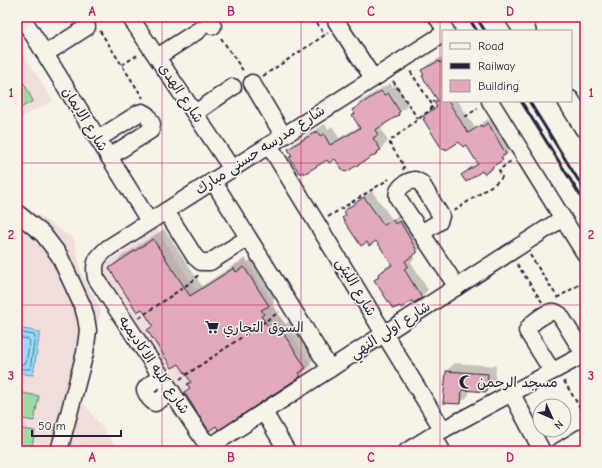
<svg xmlns="http://www.w3.org/2000/svg" width="602" height="468" viewBox="0 0 602 468" font-family="'Comic Neue','Playpen Sans Arabic',sans-serif">
<style>
.built{fill:#f1ddda}
.green{fill:#9ddba4;stroke:#607e70}
.water{fill:#95dcf7;stroke:#6792ac}
.shadow{fill:#0003}
.lines{fill:none;stroke-linecap:round;stroke-linejoin:round}
.shore{stroke:#506c86;stroke-width:1}
.building{fill:#e2a9bb;stroke:#22223b}
.minor-casing{stroke:#22223b;stroke-width:19}
.major-casing{stroke:#22223b;stroke-width:24}
.path{stroke:#22223b;stroke-width:2;stroke-dasharray:4 3;stroke-linecap:butt}
.minor{stroke:#f7f3e8;stroke-width:16}
.major{stroke:#f7f3e8;stroke-width:21}
.rail{stroke:#22223b;stroke-width:3}
.grid{fill:none;stroke:#c2185b;stroke-width:1;stroke-opacity:0.55}
.labels{text-anchor:middle;dominant-baseline:central;stroke-width:3;stroke-linejoin:round;paint-order:stroke}
.street-label{font-size:14px;fill:#22223b;stroke:#f7f3e8}
.poi-label{font-size:14px;fill:#22223b;stroke:#f7f3e8;text-anchor:start}
.neatline{fill:none;stroke:#c2185b;stroke-width:1.5}
.grid-label{font-size:13px;text-anchor:middle;font-weight:bold;fill:#c2185b}
</style>
<rect width="100%" height="100%" fill="#f7f3e8"/>
<filter id="ink" filterUnits="userSpaceOnUse"><feTurbulence type="fractalNoise" baseFrequency=".025" numOctaves="2"/><feDisplacementMap in="SourceGraphic" scale="8" xChannelSelector="R" yChannelSelector="G"/><feConvolveMatrix kernelMatrix="1 2 1 2 8 2 1 2 1" color-interpolation-filters="sRGB"/></filter>
<g filter="url(#ink)">
<g class="built">
<polygon points="17,44 53,101 17,119"/>
<polygon points="17,201 74,239 81,273 101,310 79,397 120,451 17,451"/>
<polygon points="157,229 196,290 245,259 314,370 313,374 213,441 161,363 103,271 105,264"/>
</g>
<g class="green">
<polygon points="24,83 33,101 17,110 17,87"/>
<polygon points="17,392 39,396 34,421 17,418"/>
<polygon points="17,428 35,431 31,451 17,451"/>
</g>
<polygon class="water" points="17,328 40,332 33,375 17,373"/>
<g class="shadow">
<polygon points="443,56 443,101 458,101 475,128 488,119 489,121 495,117 512,146 507,151 509,153 492,168 463,175 469,168 478,163 466,144 426,118 425,116 437,106 435,102 438,99 422,70 429,64"/>
<polygon points="390,83 393,87 397,85 408,103 406,104 407,106 398,114 384,123 385,126 381,129 388,141 377,153 328,159 291,157 292,155 289,150 297,141 325,124 328,129 332,126 339,138 360,126 353,115 355,113 353,110 361,101"/>
<polygon points="372,191 392,219 400,214 424,245 413,255 415,258 411,262 428,290 421,297 375,280 380,275 379,274 386,267 392,263 376,239 345,211 352,204"/>
<polygon points="164,229 202,286 245,258 248,262 255,257 279,294 273,300 274,303 272,305 285,324 292,320 316,356 310,363 311,365 300,376 186,392 190,387 192,382 179,362 148,330 153,325 142,308 110,268 121,257"/>
<polygon points="455,363 496,366 495,382 487,391 469,389 469,395 460,403 446,371"/>
</g>
<g class="lines">
<g class="shore">
<polyline points="17,332 34,335 35,337 30,369 17,369"/>
<polyline points="17,337 28,339 30,341 26,363 24,364 17,364"/>
</g>
</g>
<g class="building">
<polygon points="439,61 440,63 443,61 443,101 448,101 468,133 481,125 482,127 488,123 506,154 501,157 503,160 492,167 492,169 484,174 482,171 466,182 461,175 478,164 466,145 463,147 459,142 446,150 445,148 442,149 423,119 425,118 423,116 437,107 433,101 438,101 422,76 424,75 421,70"/>
<polygon points="381,91 384,95 388,93 400,112 398,113 399,115 375,130 378,135 373,138 381,150 377,152 378,153 346,172 345,171 344,172 335,159 329,163 327,160 304,174 303,172 300,174 289,157 292,156 288,149 317,131 320,136 324,134 330,145 348,135 360,128 352,115 355,114 352,110"/>
<polygon points="364,197 384,225 393,220 395,224 400,221 417,251 417,253 405,261 408,266 404,269 422,298 413,303 412,301 401,308 400,306 393,309 374,280 379,277 378,274 392,265 379,245 376,241 369,246 367,242 361,246 342,218 346,215 344,211"/>
<polygon points="153,239 190,296 234,268 236,272 244,267 269,306 261,310 264,314 261,316 274,335 281,330 306,368 299,373 301,376 219,430 216,426 209,431 184,392 190,388 187,384 191,382 179,364 172,368 147,330 153,326 142,309 137,312 109,268"/>
<polygon points="446,371 488,374 487,392 462,390 461,404 443,403"/>
</g>
<g class="lines">
<defs>
<g id="minor">
<polyline points="22,17 149,221"/>
<polyline points="130,17 232,169"/>
<polyline points="207,17 213,26"/>
<polyline points="437,17 446,31"/>
<polyline points="336,21 373,78"/>
<path d="M443 34 108 248C96 258 93 263 96 278L203 439C208 443 211 444 217 442L563 218"/>
<polyline points="45,54 87,27"/>
<polyline points="157,57 199,30"/>
<polyline points="252,83 283,135"/>
<polyline points="490,101 585,254"/>
<polyline points="195,113 233,87"/>
<polyline points="98,139 139,113 142,112 147,115 152,124 151,130 109,157"/>
<polyline points="269,145 443,430"/>
<polyline points="213,181 330,369"/>
<polyline points="166,211 195,257 201,262 210,262 248,238"/>
<polyline points="17,213 43,234 59,255 83,307 86,318 88,330 85,353 59,451"/>
<path d="M421 233 439 222 441 216 421 183 415 180C407 181 395 188 398 198L457 287"/>
<path d="M552 371 527 331C529 324 544 314 551 312 555 311 557 313 560 315L584 354"/>
<path d="M161 376 147 387 145 390C147 395 151 401 155 403L172 392"/>
<polyline points="512,394 542,451"/>
<polyline points="264,412 287,451"/>
<polyline points="433,435 442,451"/>
<polyline points="407,451 433,435 585,354"/>
<polyline points="560,451 581,438 585,438"/>
</g>
<g id="major">
<polyline points="516,17 525,31"/>
<polyline points="569,101 585,127"/>
</g>
</defs>
<use href="#minor" class="minor-casing"/>
<use href="#major" class="major-casing"/>
<g class="path">
<polyline points="313,17 325,35"/>
<polyline points="100,31 143,98"/>
<polyline points="221,38 244,72"/>
<polyline points="122,65 139,54"/>
<polyline points="263,76 328,33"/>
<polyline points="393,81 418,119"/>
<polyline points="465,117 478,108"/>
<polyline points="403,170 404,167 403,164 390,144 390,141 430,110 433,106 410,71"/>
<polyline points="454,211 500,180 502,177 499,170 511,161"/>
<polyline points="328,217 389,179"/>
<polyline points="530,255 558,298"/>
<polyline points="517,264 542,302"/>
<polyline points="557,298 585,281"/>
<polyline points="139,318 194,280 198,275"/>
<polyline points="180,379 279,312"/>
<polyline points="564,381 585,416"/>
</g>
<use href="#minor" class="minor"/>
<use href="#major" class="major"/>
<g class="rail">
<polyline points="468,17 477,31"/>
<polyline points="476,17 485,31"/>
<polyline points="521,101 585,203"/>
<polyline points="529,101 585,191"/>
</g>
</g>
</g>
<path class="grid" d="M162 17V451M301 17V451M440 17V451M17 163H585M17 305H585"/>
<defs>
<symbol id="supermarket-bare" viewBox="-9 -9 18 18"><path d="M-6-5.5h2.5l.6 2H6L4.5 2H-2.5L-4.4-4H-6ZM-1.5 3.2a1.3 1.3 0 1 0 .1 0ZM3 3.2a1.3 1.3 0 1 0 .1 0Z" fill="#22223b" stroke="#f7f3e8" stroke-width="2.5" paint-order="stroke"/></symbol>
<symbol id="mosque-bare" viewBox="-9 -9 18 18"><path d="M3.5-4.9A6 6 0 1 0 3.5 4.9A5 5 0 1 1 3.5-4.9Z" fill="#22223b" stroke="#f7f3e8" stroke-width="2.5" paint-order="stroke"/></symbol>
</defs>
<g fill-rule="evenodd">
<use href="#supermarket-bare" x="202" y="317" width="20" height="20"/>
<use href="#mosque-bare" x="456" y="372" width="20" height="20"/>
</g>
<g class="labels">
<g class="street-label">
<text transform="translate(181 93) rotate(56)">شارع الهدى</text>
<text transform="translate(85 119) rotate(58)">شارع الايمان</text>
<text transform="translate(260 150) rotate(-33)">شارع مدرسه حسنى مبارك</text>
<text transform="translate(356 287) rotate(59)">شارع الليثى</text>
<text transform="translate(390 330) rotate(-33)">شارع اولى النهي</text>
<text transform="translate(154 365) rotate(56)">شارع كليه الاكاديميه</text>
</g>
<g class="poi-label">
<text x="223" y="327">السوق التجاري</text>
<text x="477" y="382">مسجد الرحمن</text>
</g>
</g>
<rect width="602" height="468" fill="none" stroke="#f7f3e8" stroke-width="44"/>
<rect x="442" y="30" width="130" height="72" fill="#f7f3e8" stroke="#a29fa3"/>
<rect x="450" y="43" width="20" height="6" fill="#f7f3e8" stroke="#a29fa3"/>
<text x="478" y="50" font-size="12" fill="#22223b">Road</text>
<rect x="450" y="63" width="20" height="6" fill="#22223b" stroke="#a29fa3"/>
<text x="478" y="70" font-size="12" fill="#22223b">Railway</text>
<rect x="450" y="80" width="20" height="12" fill="#e2a9bb" stroke="#a29fa3"/>
<text x="478" y="90" font-size="12" fill="#22223b">Building</text>
<g transform="translate(552 418) rotate(135)"><circle r="19" fill="#f7f3e8" stroke="#a29fa3"/>
<path d="M0-3L7 15L0 10L-7 15Z" fill="#22223b"/>
<text y="-6" font-size="11" font-weight="bold" text-anchor="middle" fill="#22223b">N</text>
</g>
<path d="M32 430v6h89v-6" fill="none" stroke="#22223b" stroke-width="2"/>
<text x="38" y="430" font-size="12" fill="#22223b" stroke="#f7f3e8" stroke-width="3" paint-order="stroke">50 m</text>
<rect x="22" y="22" width="558" height="424" class="neatline"/>
<g class="grid-label">
<text x="92" y="16">A</text>
<text x="231" y="16">B</text>
<text x="371" y="16">C</text>
<text x="510" y="16">D</text>
<text x="11" y="97">1</text>
<text x="591" y="97">1</text>
<text x="11" y="239">2</text>
<text x="591" y="239">2</text>
<text x="11" y="380">3</text>
<text x="591" y="380">3</text>
<text x="92" y="462">A</text>
<text x="231" y="462">B</text>
<text x="371" y="462">C</text>
<text x="510" y="462">D</text>
</g>
</svg>
